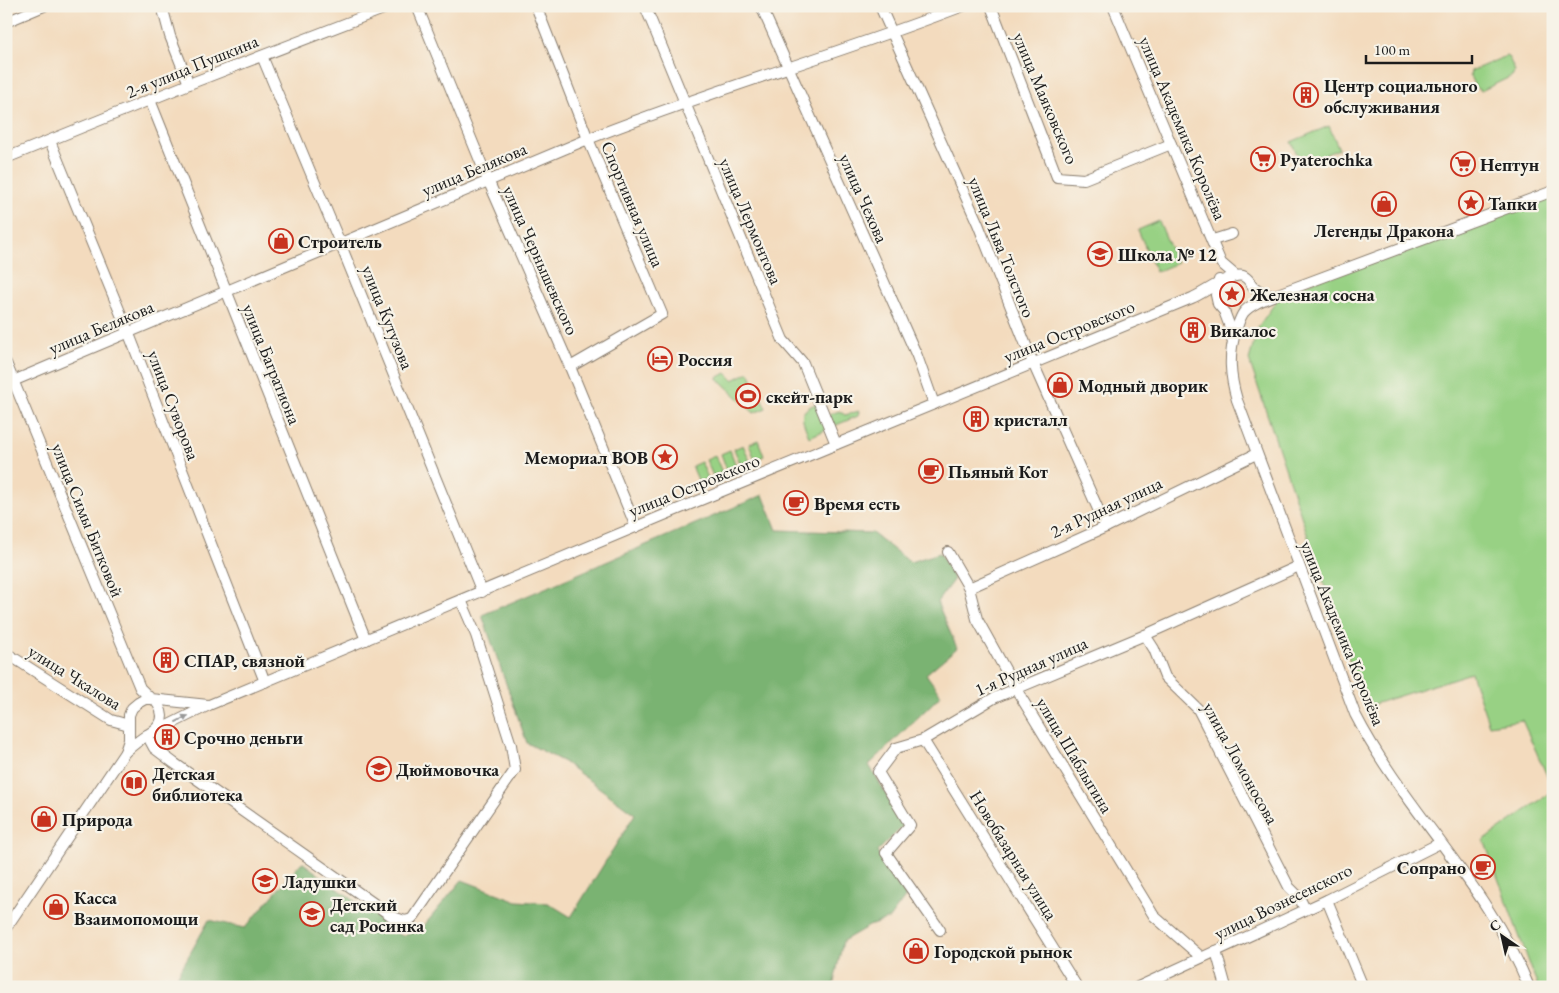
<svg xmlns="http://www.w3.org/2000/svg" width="1559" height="993" viewBox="0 0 1559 993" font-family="'EB Garamond',serif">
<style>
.green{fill:#98d184;stroke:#5a7650}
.forest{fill:#7ab372;stroke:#4b6847}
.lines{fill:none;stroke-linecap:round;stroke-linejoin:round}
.minor-casing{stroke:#887c6d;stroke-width:12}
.minor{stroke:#fff;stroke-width:10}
.oneway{fill:#999}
.labels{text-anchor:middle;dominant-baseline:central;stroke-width:4.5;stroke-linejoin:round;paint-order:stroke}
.street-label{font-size:18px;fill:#1c1c1c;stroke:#f7f3e8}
.poi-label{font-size:18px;font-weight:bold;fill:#1c1c1c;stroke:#f7f3e8;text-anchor:start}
</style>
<rect width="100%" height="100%" fill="#f7f3e8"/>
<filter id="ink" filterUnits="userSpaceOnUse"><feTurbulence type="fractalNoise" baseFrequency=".02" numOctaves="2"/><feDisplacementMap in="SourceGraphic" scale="10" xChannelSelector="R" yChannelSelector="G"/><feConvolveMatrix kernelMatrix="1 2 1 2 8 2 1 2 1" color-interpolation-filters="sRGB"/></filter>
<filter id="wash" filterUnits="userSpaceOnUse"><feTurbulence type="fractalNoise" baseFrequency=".0096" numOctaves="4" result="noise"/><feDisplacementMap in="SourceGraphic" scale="20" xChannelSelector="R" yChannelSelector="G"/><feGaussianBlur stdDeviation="1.12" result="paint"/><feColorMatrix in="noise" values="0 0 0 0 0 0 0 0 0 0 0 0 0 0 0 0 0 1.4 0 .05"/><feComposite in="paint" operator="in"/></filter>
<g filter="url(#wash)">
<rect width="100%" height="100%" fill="#f3dbbe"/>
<g class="green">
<polygon points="1506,56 1509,58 1515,71 1512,76 1481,91 1475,87 1470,76 1471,71"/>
<polygon points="1329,126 1339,149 1302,164 1291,142"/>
<polygon points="1553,194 1553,789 1522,720 1489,725 1471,673 1365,707 1249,360 1258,327 1275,303 1275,295"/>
<polygon points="1159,221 1177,263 1156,272 1138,230"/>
<polygon points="749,372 766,408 754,413 717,378 726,373 733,380"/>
<path d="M818 403 828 429 809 437C802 419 796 411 818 403Z"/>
<polygon points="839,411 845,415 859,411 858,416 834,426 829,415"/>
<polygon points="758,440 764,456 755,460 749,444"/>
<polygon points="743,445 750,461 741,465 734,449"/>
<polygon points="672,449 677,461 659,469 653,457"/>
<polygon points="730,450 736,466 727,470 721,454"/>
<polygon points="715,456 722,472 713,476 706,460"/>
<polygon points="701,462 708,478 699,482 692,466"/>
<polygon points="1553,791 1553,987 1538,987 1484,840"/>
</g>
<polygon class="forest" points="763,495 777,530 872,533 910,562 940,553 954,579 937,602 957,648 926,674 941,695 869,765 904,825 877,852 906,896 889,919 869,926 843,941 833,987 171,987 209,920 245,928 302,862 402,936 422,928 462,880 517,901 548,903 571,917 635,814 564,762 527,743 482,615"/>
</g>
<g filter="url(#ink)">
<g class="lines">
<defs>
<g id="minor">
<polyline points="162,6 170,36 189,84"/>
<polyline points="417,6 488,180 570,367 636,527"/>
<polyline points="536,6 588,139 662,314 570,367"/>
<polyline points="645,6 783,340 803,363 836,444"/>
<polyline points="761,6 917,356 934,404"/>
<polyline points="880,6 978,224 1033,363 1106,527"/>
<polyline points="991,6 1057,177 1084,179 1171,144"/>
<polyline points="1113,6 1221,263 1235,275"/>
<polyline points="6,22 44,6"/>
<polyline points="262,56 340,243 482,592"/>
<polyline points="150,100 366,640"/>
<polyline points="50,141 129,334 265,682"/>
<polyline points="6,158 189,84 391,6"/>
<polyline points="1213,240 1232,234"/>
<polyline points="1219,280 1216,295 1218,304 1224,311 1230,327 1232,339"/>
<polyline points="6,363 140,688 151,699"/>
<path d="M6 384 588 139C711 90 839 54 963 6"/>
<polyline points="948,552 969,588 977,619 1016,689 1154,916 1201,957"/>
<polyline points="969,588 1106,527 1256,454"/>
<polyline points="1145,635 1154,649 1165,677 1198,709 1289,887 1299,897 1305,909"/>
<polyline points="6,653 111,720 129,725"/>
<path d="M155 732 209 705 681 508 1192 298C1204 293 1232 272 1243 276 1249 278 1250 284 1254 287 1258 291 1267 294 1272 296"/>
<polyline points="147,735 154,748 174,763 393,917 405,921 412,919 515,770 511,745 476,635 461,600"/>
<polyline points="923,740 1077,987"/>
<path d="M125 752C132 746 139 740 147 735 163 726 167 716 155 700"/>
<polyline points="1327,900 1363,987"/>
<polyline points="6,928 125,752 129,740 129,715 132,708 138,703 145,699 151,699 208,705"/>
<polyline points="940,930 886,853 910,825 878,772 896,748 923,740 994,698 1145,635 1299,566"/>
<polyline points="1216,951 1226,987"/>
<polyline points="1138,987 1327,900 1440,843"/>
<path d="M1529 987C1489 886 1404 810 1355 714L1237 400C1230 376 1228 355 1236 330 1238 325 1240 317 1244 312 1251 304 1265 299 1275 295L1553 191"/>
</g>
</defs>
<use href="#minor" class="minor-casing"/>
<use href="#minor" class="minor"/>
</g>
<defs><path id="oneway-solid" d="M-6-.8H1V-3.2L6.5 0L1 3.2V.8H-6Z" transform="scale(1.25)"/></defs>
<use class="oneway" href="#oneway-solid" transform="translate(182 719) rotate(-27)"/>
</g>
<defs>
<symbol id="building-ring" viewBox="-11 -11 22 22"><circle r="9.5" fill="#f7f3e8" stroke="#c8321e" stroke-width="1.5"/><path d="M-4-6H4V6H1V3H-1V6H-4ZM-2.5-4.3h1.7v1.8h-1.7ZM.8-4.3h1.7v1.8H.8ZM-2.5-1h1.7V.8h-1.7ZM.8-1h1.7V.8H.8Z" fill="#c8321e"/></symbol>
<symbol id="supermarket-ring" viewBox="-11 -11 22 22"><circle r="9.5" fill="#f7f3e8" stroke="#c8321e" stroke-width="1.5"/><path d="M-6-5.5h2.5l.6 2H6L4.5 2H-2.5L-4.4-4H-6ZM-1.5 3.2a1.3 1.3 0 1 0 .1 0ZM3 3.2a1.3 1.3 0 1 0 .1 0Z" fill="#c8321e"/></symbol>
<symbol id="sight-ring" viewBox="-11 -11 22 22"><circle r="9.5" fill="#f7f3e8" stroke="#c8321e" stroke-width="1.5"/><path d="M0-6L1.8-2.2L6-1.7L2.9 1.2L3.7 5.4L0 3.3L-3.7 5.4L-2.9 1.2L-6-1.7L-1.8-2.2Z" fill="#c8321e"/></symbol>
<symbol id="shop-ring" viewBox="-11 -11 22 22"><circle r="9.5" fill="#f7f3e8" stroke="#c8321e" stroke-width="1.5"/><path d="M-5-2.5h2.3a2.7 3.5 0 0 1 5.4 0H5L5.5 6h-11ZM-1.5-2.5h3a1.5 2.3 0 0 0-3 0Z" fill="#c8321e"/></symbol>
<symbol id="school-ring" viewBox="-11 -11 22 22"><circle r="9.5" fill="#f7f3e8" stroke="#c8321e" stroke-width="1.5"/><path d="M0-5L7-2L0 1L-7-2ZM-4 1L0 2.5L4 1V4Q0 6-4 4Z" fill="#c8321e"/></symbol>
<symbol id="hotel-ring" viewBox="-11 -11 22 22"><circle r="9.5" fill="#f7f3e8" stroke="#c8321e" stroke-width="1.5"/><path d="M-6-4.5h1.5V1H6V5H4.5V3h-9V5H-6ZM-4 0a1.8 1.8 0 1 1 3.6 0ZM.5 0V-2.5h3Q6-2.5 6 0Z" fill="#c8321e"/></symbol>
<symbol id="stadium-ring" viewBox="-11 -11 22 22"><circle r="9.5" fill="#f7f3e8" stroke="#c8321e" stroke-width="1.5"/><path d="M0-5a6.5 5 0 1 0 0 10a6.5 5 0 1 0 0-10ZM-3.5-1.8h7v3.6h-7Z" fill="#c8321e"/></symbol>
<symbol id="cafe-ring" viewBox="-11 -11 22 22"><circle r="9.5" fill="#f7f3e8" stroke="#c8321e" stroke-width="1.5"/><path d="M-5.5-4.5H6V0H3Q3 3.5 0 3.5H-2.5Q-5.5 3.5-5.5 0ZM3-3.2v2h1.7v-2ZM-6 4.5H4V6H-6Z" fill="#c8321e"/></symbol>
<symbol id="library-ring" viewBox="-11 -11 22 22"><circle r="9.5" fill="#f7f3e8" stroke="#c8321e" stroke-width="1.5"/><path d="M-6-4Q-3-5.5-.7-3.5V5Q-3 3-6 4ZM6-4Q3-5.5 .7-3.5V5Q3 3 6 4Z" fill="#c8321e"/></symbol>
</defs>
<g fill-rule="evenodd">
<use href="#building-ring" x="1292" y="81" width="28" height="28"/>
<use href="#supermarket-ring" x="1249" y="145" width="28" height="28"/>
<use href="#supermarket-ring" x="1449" y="150" width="28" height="28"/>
<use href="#sight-ring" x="1457" y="189" width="28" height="28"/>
<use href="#shop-ring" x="1370" y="190" width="28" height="28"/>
<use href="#shop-ring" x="267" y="227" width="28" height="28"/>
<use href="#school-ring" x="1086" y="240" width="28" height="28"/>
<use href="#sight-ring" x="1218" y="280" width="28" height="28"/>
<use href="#building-ring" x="1179" y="316" width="28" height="28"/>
<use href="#hotel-ring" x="646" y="345" width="28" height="28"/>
<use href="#shop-ring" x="1046" y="371" width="28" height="28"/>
<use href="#stadium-ring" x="734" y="382" width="28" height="28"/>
<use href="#building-ring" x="962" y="405" width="28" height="28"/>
<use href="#sight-ring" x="651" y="443" width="28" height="28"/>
<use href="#cafe-ring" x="917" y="457" width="28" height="28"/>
<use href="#cafe-ring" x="782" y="489" width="28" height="28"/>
<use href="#building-ring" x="152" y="646" width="28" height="28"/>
<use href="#building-ring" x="153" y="723" width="28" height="28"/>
<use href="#school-ring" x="365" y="755" width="28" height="28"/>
<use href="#library-ring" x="120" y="769" width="28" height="28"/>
<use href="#shop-ring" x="30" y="805" width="28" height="28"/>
<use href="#cafe-ring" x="1469" y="853" width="28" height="28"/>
<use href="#school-ring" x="251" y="867" width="28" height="28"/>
<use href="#shop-ring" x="42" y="893" width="28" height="28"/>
<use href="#school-ring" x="298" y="900" width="28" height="28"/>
<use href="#shop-ring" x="902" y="937" width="28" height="28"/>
</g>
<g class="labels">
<g class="street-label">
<text transform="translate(192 66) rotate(-22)">2-я улица Пушкина</text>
<text transform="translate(1046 98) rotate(67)">улица Маяковского</text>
<text transform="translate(1183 128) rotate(67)">улица Академика Королёва</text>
<text transform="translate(474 169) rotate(-23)">улица Белякова</text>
<text transform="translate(864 198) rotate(66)">улица Чехова</text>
<text transform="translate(633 204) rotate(67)">Спортивная улица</text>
<text transform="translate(751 221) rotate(67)">улица Лермонтова</text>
<text transform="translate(1002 247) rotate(68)">улица Льва Толстого</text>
<text transform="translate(541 260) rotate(66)">улица Чернышевского</text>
<text transform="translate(388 317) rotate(68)">улица Кутузова</text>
<text transform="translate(101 327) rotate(-23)">улица Белякова</text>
<text transform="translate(1069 331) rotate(-22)">улица Островского</text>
<text transform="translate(272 364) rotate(68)">улица Багратиона</text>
<text transform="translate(174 405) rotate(69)">улица Суворова</text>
<text transform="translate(694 485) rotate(-22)">улица Островского</text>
<text transform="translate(1106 507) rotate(-25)">2-я Рудная улица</text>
<text transform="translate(88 520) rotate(68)">улица Симы Битковой</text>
<text transform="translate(1343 633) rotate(68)">улица Академика Королёва</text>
<text transform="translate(1031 666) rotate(-24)">1-я Рудная улица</text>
<text transform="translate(75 677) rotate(32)">улица Чкалова</text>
<text transform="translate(1075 755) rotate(59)">улица Шаблыгина</text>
<text transform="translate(1241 763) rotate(61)">улица Ломоносова</text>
<text transform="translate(1014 855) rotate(58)">Новобазарная улица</text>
<text transform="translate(1283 901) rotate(-26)">улица Вознесенского</text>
</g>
<g class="poi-label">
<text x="1324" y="85">Центр социального<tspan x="1324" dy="21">обслуживания</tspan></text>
<text x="1280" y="159">Pyaterochka</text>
<text x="1480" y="164">Нептун</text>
<text x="1488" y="203">Тапки</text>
<text x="1384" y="230" text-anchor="middle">Легенды Дракона</text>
<text x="298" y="241">Строитель</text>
<text x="1118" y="254">Школа № 12</text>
<text x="1250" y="294">Железная сосна</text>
<text x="1210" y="330">Викалос</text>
<text x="678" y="359">Россия</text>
<text x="1078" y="385">Модный дворик</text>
<text x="766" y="396">скейт-парк</text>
<text x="994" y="419">кристалл</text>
<text x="648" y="457" text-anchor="end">Мемориал ВОВ</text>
<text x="948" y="471">Пьяный Кот</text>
<text x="814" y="503">Время есть</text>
<text x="184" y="660">СПАР, связной</text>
<text x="184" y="737">Срочно деньги</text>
<text x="396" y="769">Дюймовочка</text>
<text x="152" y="773">Детская<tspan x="152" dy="21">библиотека</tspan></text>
<text x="62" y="819">Природа</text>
<text x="1466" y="867" text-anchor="end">Сопрано</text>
<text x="282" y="881">Ладушки</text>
<text x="74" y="897">Касса<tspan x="74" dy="21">Взаимопомощи</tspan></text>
<text x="330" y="904">Детский<tspan x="330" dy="21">сад Росинка</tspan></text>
<text x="934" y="951">Городской рынок</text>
</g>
</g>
<rect width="1559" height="993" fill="none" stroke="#f7f3e8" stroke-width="25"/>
<g transform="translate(1502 936) rotate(326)" stroke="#f7f3e8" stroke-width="4" paint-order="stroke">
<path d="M0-4L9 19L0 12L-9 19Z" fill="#1c1c1c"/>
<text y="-8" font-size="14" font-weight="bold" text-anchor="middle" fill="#1c1c1c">С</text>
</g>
<path d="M1366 55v8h106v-8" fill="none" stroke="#1c1c1c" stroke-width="2.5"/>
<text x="1374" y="55" font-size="15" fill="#1c1c1c" stroke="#f7f3e8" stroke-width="4" paint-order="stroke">100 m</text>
</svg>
